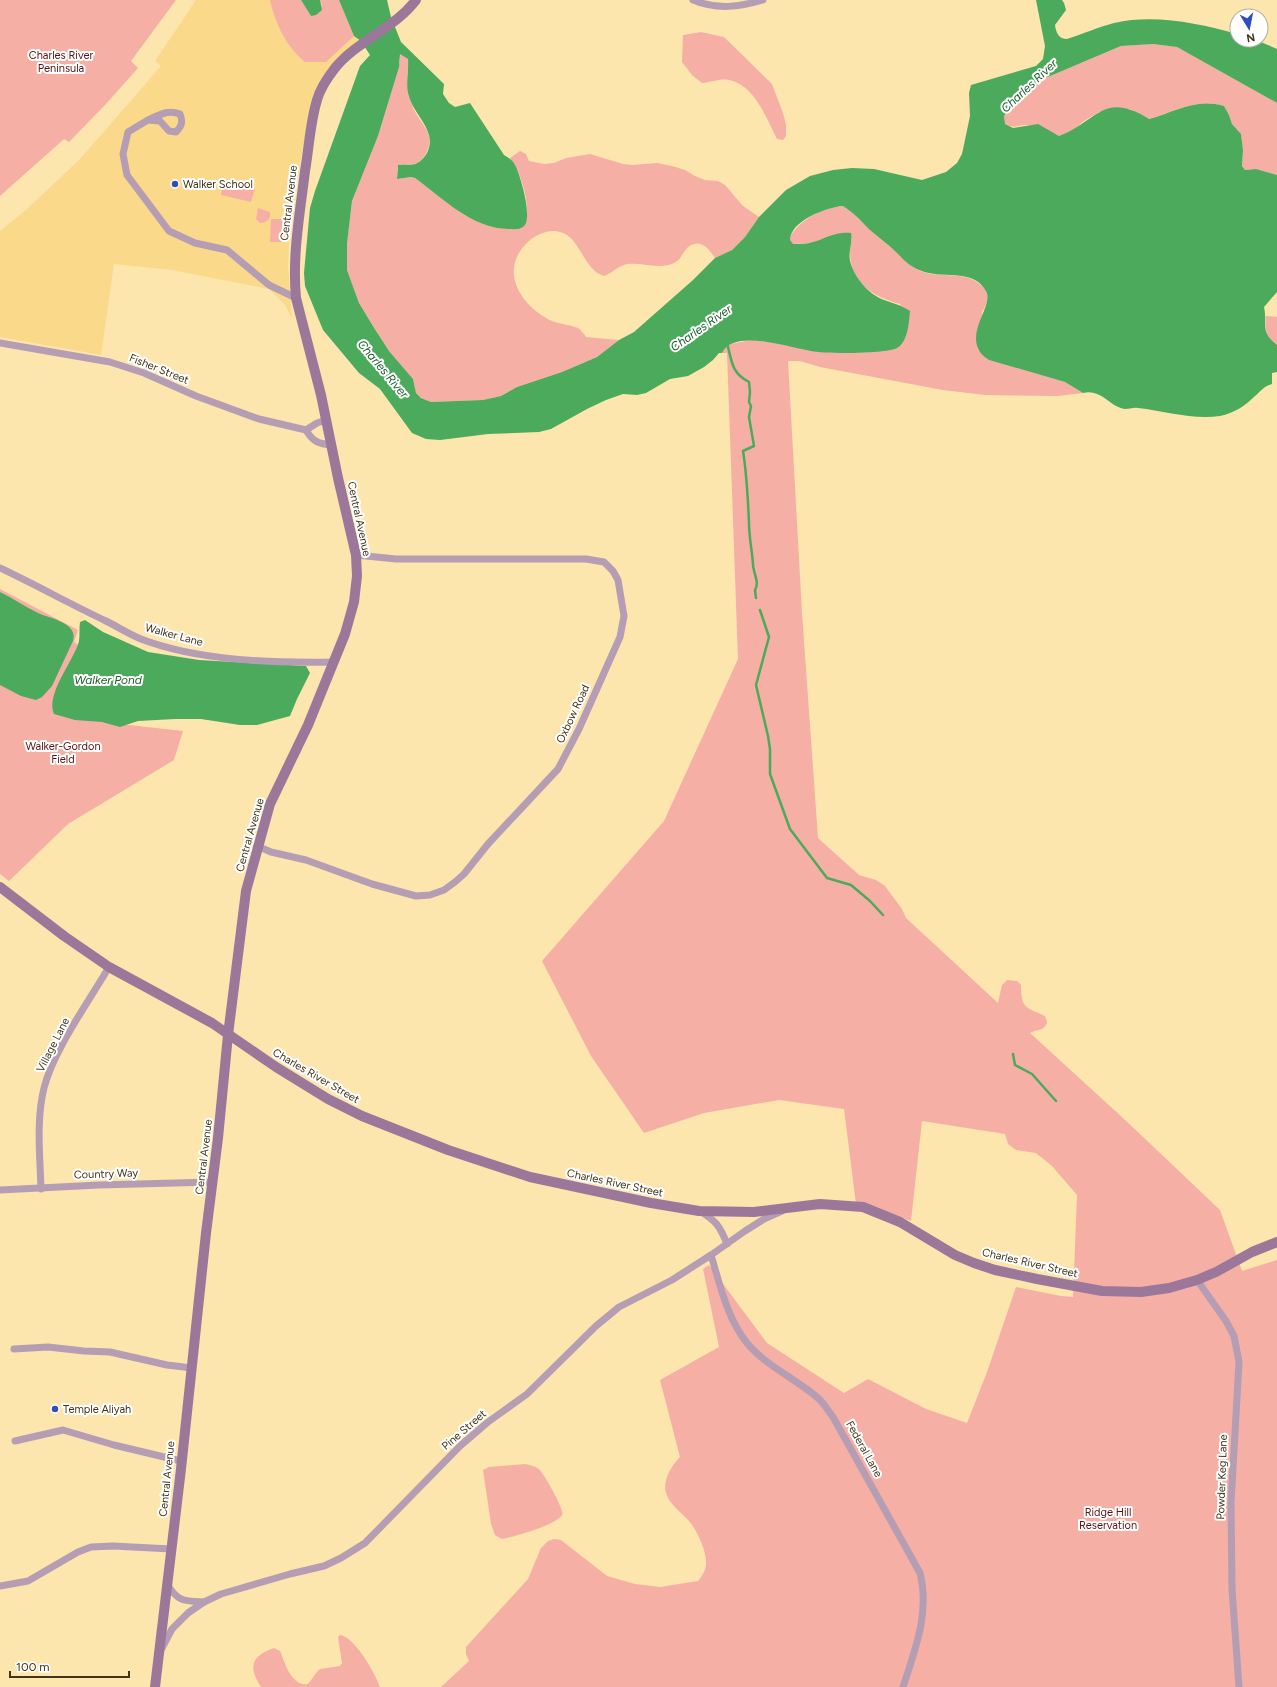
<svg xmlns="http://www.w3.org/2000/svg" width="1277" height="1687" viewBox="0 0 1277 1687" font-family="Figtree,sans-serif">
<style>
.built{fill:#fad98b}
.green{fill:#f6afa5}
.water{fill:#4baa5c}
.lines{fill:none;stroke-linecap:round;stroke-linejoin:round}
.stream{stroke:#4baa5c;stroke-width:2.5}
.street{stroke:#b59db3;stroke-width:7}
.secondary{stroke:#9b789a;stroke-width:10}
.poi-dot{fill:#2f4dbd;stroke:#fff;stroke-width:1.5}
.labels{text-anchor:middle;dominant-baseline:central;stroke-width:4;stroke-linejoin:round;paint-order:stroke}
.park-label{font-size:11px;fill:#5b1310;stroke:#fff}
.poi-label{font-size:11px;fill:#413518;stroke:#fff;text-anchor:start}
.street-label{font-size:11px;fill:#413518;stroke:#fff}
.water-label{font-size:12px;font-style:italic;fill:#1b5d2a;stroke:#fff}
</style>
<rect width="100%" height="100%" fill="#fde5ae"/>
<polygon class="built" points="196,0 339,0 363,41 318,85 311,101 290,222 288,266 292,319 286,306 269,289 172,270 114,264 101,355 0,337 0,231 27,209 80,159 161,66 155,61"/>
<g class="green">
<polygon points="0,0 176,0 131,61 138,68 105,105 69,142 64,139 0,196"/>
<path d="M270 0H301L311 16 322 6 320 0H339L354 36 326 62H305C286 47 275 23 270 0Z"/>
<path d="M701 32 724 37 772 84 783 113 786 125V136L783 140 777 139C766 118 756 87 730 80 722 78 710 82 702 83L692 75 682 62 683 35Z"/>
<path d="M1153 44 1177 47 1277 103V175L1256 169 1245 170 1242 166 1243 150 1241 134 1232 124 1229 115 1224 106C1194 98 1176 112 1148 119L1130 109 1099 112 1084 121 1071 132 1059 136C1051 131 1036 124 1026 125 1016 125 1015 129 1005 124L1004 116 1010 106 1022 98 1036 82 1121 46Z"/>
<path d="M400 53 408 59C409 66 407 72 407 78 407 86 410 97 412 105 419 124 438 133 425 155 419 165 412 165 401 164L397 168V179L411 177 415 178C448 202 480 237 523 227 524 224 527 219 527 215 528 197 521 173 510 158L520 151 526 154 529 161 544 164 554 163 566 158 590 154 623 164 633 165 657 163 672 166 685 170 695 176 705 180 718 181 725 185 743 206 759 217 745 237 732 250 715 258C710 251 704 241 694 244 684 246 683 259 674 263 660 270 643 262 628 264 618 265 613 273 604 276 583 270 580 236 560 232 550 229 537 234 529 241 500 267 516 300 546 318 555 324 568 324 578 328 581 330 584 334 586 337L619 340 597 357 562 372 517 387 501 396 483 400 431 402 421 398 416 393 413 379 389 351 359 303 347 270V244L352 201 378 136 393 86 400 61Z"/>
<polygon points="224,180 255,188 251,202 221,195"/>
<path d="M843 206C854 213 861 222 871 230 878 237 886 243 894 250 903 258 909 266 920 271 940 279 964 270 981 285 991 293 988 303 982 312L989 360 1065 382 1083 393 1058 396 985 395 943 390 820 367 800 361H788L802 613 818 838 859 875 876 880 885 886 902 909 906 918 998 1003 1002 985 1007 980 1017 981 1021 985C1021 1009 1026 1007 1045 1016L1047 1022C1045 1031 1037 1029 1030 1033L1123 1118 1220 1210 1242 1271 1277 1260V1687H441L469 1661 466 1654V1647L528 1579 541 1548 548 1541 554 1539 561 1540 607 1576 635 1584 660 1587 698 1581C702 1576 706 1570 706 1564 707 1552 697 1530 689 1521 682 1513 669 1504 666 1493 662 1481 672 1465 680 1457L660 1380 719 1347 703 1269 709 1265 767 1343 844 1393 868 1379 926 1409 967 1423 987 1372 1016 1287 1061 1296 1073 1297 1077 1195 1052 1166 1036 1153 1016 1150 1008 1144 1005 1134 922 1121 911 1221 885 1211 856 1204 844 1109 779 1100 704 1113 644 1133 591 1056 542 961 664 821 738 659 727 353H722L725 347 731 344 752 340 863 353 897 348 902 342 908 327 900 304C866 295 843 275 852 238L822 239 811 243 793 244 790 242V236C803 218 821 208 843 206Z"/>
<path d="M258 208 270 212C271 219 267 223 260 223L256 219Z"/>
<polygon points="271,219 282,219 282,242 270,242"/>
<path d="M1266 316 1277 317V345C1265 336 1265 331 1266 316Z"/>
<polygon points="0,589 78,630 74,642 147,694 120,724 183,731 174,760 68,824 9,881 0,874"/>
<path d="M525 1464C529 1465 535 1466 539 1469 544 1474 565 1510 562 1515 556 1525 514 1537 502 1539L495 1535 491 1524 483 1470 489 1467Z"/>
<path d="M340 1635C355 1637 375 1673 380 1687H261C248 1667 251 1656 274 1648L280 1651C284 1659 290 1687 308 1684 312 1680 315 1673 320 1669L340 1666 342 1663 338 1637Z"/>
</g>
<g class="water">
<polygon points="301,0 320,0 322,10 316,15 311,16"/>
<path d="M339 0H387L391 17 401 42 444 84 443 94 449 103 455 107 470 103 504 155C509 158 513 160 515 165 520 174 534 220 523 227 519 230 513 229 508 229 471 228 444 199 415 178L411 177 397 179 398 165C405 163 412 167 419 162 422 160 425 156 427 153 438 131 414 116 409 96 405 84 409 72 408 59L400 54 399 67 378 136 352 201 347 244V270L359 303 373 326 389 351 413 379 416 393 421 398 431 402 483 400 501 396 517 387 562 372 597 357 619 340 634 332 693 280 715 258 732 250 745 237 759 217 786 190 810 176 833 170 852 168 874 169 922 180 946 172 957 163 962 154 970 116 969 93 971 85 1036 66 1043 59 1045 46 1036 0H1062L1064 3 1066 10 1055 25C1056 33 1059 39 1067 39 1083 34 1098 27 1114 23 1155 14 1197 23 1237 34V40H1256L1277 49V103L1177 47 1153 44 1121 46 1036 82 1022 99 1010 106 1004 116 1005 124 1013 128 1038 124 1059 136C1097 122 1103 90 1149 119 1176 112 1194 98 1224 106L1229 115 1232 124 1241 134 1243 150 1242 166 1245 170 1256 169 1277 175V292L1264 307C1268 325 1259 331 1277 345V372L1272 373V384C1264 386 1261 391 1255 396 1245 406 1234 413 1220 416 1193 420 1165 411 1138 408 1134 407 1129 409 1125 409 1110 407 1101 388 1083 393L1065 382 989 360C986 358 982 355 980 352 966 330 994 306 986 291 973 267 940 280 919 270 909 266 903 259 896 252 888 244 878 237 870 230 861 221 854 213 843 206 827 207 790 221 790 240L793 244C800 244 807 244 813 242 826 238 837 231 851 233 853 242 848 251 850 261 854 277 868 294 884 300 895 304 899 304 910 311 909 322 908 342 897 348 886 354 825 354 811 351 790 348 734 328 722 353H719L713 360 704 367 688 376 670 379 646 393 637 395 623 394 606 400 587 409 551 429 539 432 488 434 440 440 426 439 412 433 380 389 359 373 323 330 305 286 304 273 310 208 315 191 360 66 370 55 361 41 354 36Z"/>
<path d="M0 592C13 598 25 607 38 613 49 618 79 623 73 641L52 686 42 697 36 700 21 696 0 685Z"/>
<path d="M85 620 103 632 148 652 199 660 306 666 310 673 297 699 290 716 257 725H240L201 719H175L138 721 120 727 102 722 75 720 54 714C45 694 75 659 79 641 80 635 79 628 80 622Z"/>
</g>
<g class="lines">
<g class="stream">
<path d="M727 343C732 361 731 373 749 382L750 392 749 402 751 406 749 417 754 446 743 451C747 476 748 499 749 523 749 537 752 550 753 564 753 573 760 582 755 590L756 598"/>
<polyline points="760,610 769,637 756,685 768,736 770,749 770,774 790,829 827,878 851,885 870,901 883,915"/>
<polyline points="1013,1054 1015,1065 1032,1074 1056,1101"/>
</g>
<g class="street">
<path d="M693 0C717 10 739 7 763 0"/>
<path d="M148 120C159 115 168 109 180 114 183 122 182 126 176 132L169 131 160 121 148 120 128 132 123 154 127 175 169 231 195 243 227 250 269 285 296 298"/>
<polyline points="0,343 110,362 144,373 196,396 259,419 306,430 317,423 326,420"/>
<path d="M306 430C313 442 319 444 332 445"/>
<path d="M0 568C36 585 70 604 106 621 118 627 129 634 141 639 198 661 273 663 334 662"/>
<polyline points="257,846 271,852 306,860 372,884 416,896 430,895 444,890 455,882 464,874 488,844 558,769 579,729 620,637 624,616 618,580 613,571 604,562 586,559 396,559 356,555"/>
<path d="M41 1189C40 1156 36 1120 44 1088 53 1051 89 1001 109 967"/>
<polyline points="0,1190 99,1185 213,1182"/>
<path d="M700 1211C716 1221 720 1226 727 1244"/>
<path d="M711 1255C720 1285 727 1318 747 1343 766 1366 796 1379 818 1398 824 1403 828 1411 833 1417L920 1573C930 1612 915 1650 903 1687"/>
<polyline points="1197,1280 1226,1321 1234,1336 1239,1362 1231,1503 1232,1589 1239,1687"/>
<polyline points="14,1349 48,1347 84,1351 110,1352 167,1365 192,1368"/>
<polyline points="15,1441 63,1430 114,1445 181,1461"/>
<path d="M167 1584C178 1602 184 1601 204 1602"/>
<polyline points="0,1586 28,1581 78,1552 91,1547 113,1546 171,1549"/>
<polyline points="162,1648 172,1629 188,1613 204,1602 221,1594 290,1574 324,1566 341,1558 365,1543 460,1446 488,1422 527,1394 596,1326 619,1307 672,1280 711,1255 745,1231 764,1219 782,1211"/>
</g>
<g class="secondary">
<polyline points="0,887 64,936 109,967 212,1023 276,1067 328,1099 362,1116 448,1150 530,1177 651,1203 699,1211 754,1212 820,1204 863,1207 900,1222 955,1255 974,1263 995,1270 1037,1279 1102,1291 1141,1292 1169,1288 1197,1280 1216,1272 1252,1252 1277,1242"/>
<path d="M155 1687 181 1469 206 1233 218 1138 228 1035 246 891 270 804 308 725 345 634 354 602 357 576 356 555 338 478 321 395 296 298C292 255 300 213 305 171 309 148 310 123 317 100 320 89 328 77 335 68 358 40 394 29 416 0"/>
</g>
</g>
<g class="poi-dot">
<circle cx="175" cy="184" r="4"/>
<circle cx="55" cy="1409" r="4"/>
</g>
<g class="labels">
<g class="park-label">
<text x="61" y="55">Charles River<tspan x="61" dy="13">Peninsula</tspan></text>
<text x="63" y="746">Walker-Gordon<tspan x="63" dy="13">Field</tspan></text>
<text x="1108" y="1512">Ridge Hill<tspan x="1108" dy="13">Reservation</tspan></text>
</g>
<g class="poi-label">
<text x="183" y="184">Walker School</text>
<text x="63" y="1409">Temple Aliyah</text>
</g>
<g class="street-label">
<text transform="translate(289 203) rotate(-83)">Central Avenue</text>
<text transform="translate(159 369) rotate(22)">Fisher Street</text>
<text transform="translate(359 519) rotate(78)">Central Avenue</text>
<text transform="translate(174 635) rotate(15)">Walker Lane</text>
<text transform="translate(573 714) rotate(-65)">Oxbow Road</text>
<text transform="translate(250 835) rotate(-74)">Central Avenue</text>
<text transform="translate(53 1045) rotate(-63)">Village Lane</text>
<text transform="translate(316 1076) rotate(30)">Charles River Street</text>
<text transform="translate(204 1157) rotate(-83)">Central Avenue</text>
<text transform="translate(106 1174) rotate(-2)">Country Way</text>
<text transform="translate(615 1183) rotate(12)">Charles River Street</text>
<text transform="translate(1030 1263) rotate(13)">Charles River Street</text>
<text transform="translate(464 1430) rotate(-41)">Pine Street</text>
<text transform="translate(864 1449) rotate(61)">Federal Lane</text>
<text transform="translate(1222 1477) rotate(-88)">Powder Keg Lane</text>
<text transform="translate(167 1479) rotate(-84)">Central Avenue</text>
</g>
<g class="water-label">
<text transform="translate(1029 86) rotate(-43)">Charles River</text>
<text transform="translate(701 328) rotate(-35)">Charles River</text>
<text transform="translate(383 369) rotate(50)">Charles River</text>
<text x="108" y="680">Walker Pond</text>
</g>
</g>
<g transform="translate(1249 28) rotate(170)"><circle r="19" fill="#ffffff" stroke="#b3aea3"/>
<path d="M0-3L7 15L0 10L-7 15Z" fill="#2f4dbd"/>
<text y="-6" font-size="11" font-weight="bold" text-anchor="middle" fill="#413518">N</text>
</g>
<path d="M10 1671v6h119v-6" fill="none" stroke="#413518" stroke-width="2"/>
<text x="16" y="1671" font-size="12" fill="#413518" stroke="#ffffff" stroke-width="3" paint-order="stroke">100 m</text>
</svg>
